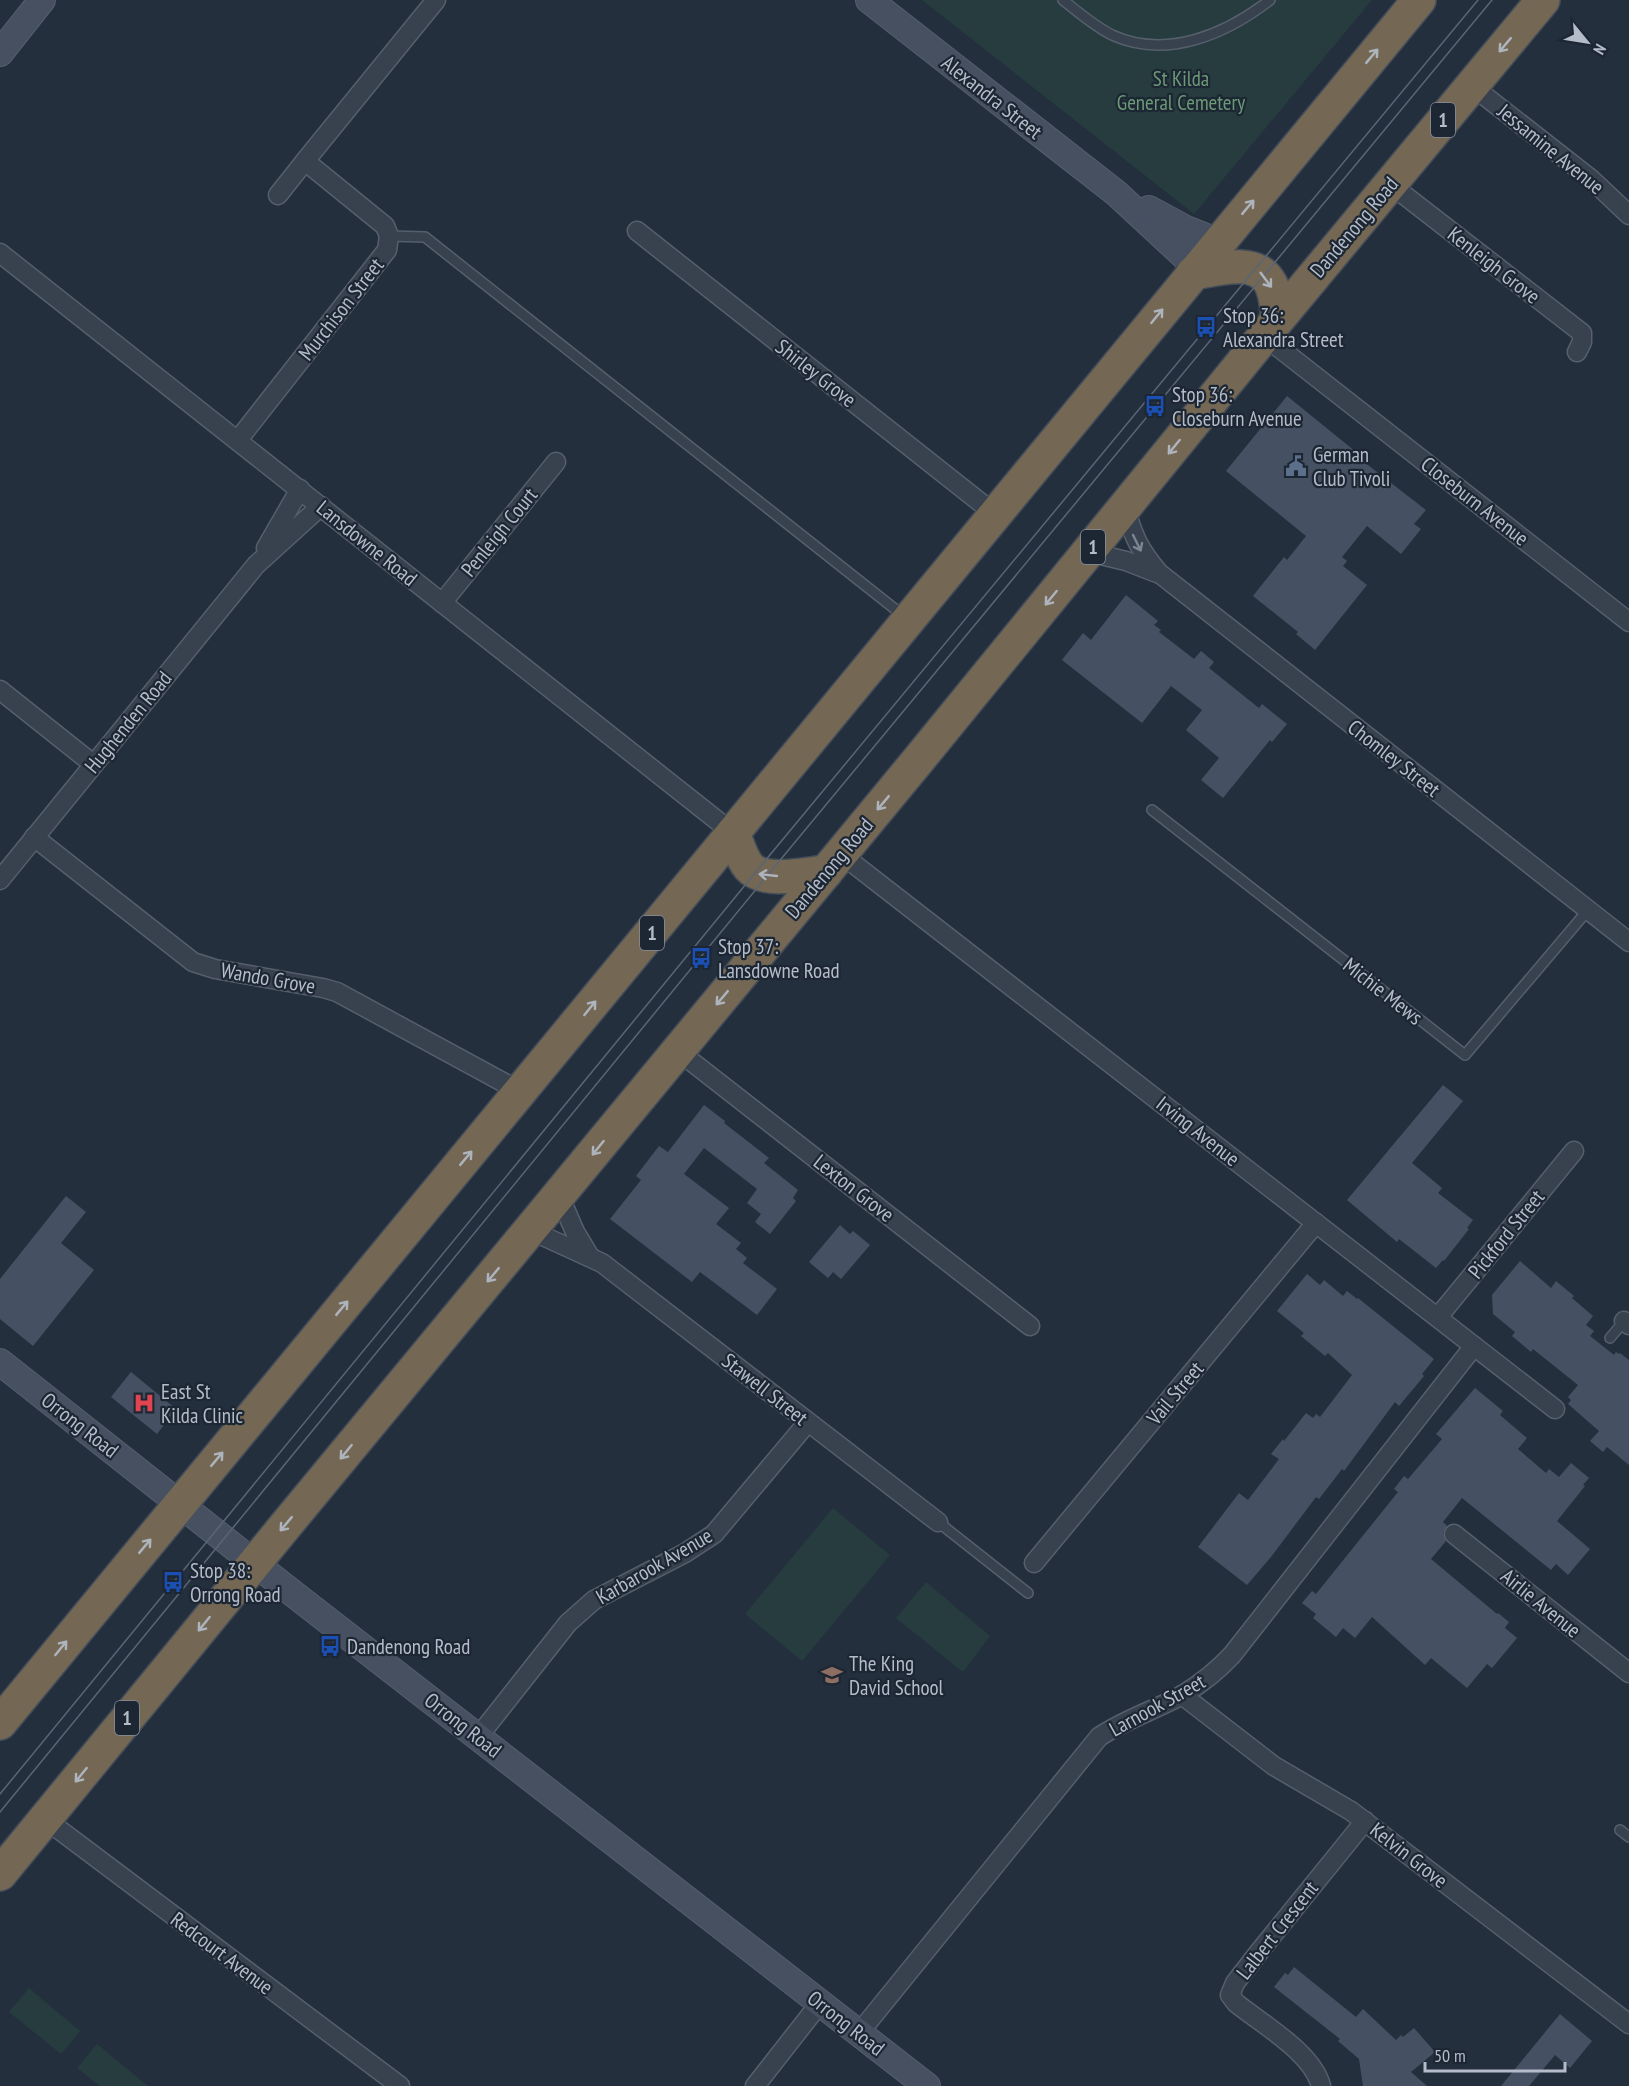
<svg xmlns="http://www.w3.org/2000/svg" width="1629" height="2086" viewBox="0 0 1629 2086" font-family="'PT Sans Narrow',sans-serif">
<style>
.green{fill:#263c3f}
.building{fill:#455162}
.lines{fill:none;stroke-linecap:round;stroke-linejoin:round}
.lane-casing{stroke:#565f6c;stroke-width:12}
.street-casing{stroke:#565f6c;stroke-width:21}
.secondary-casing{stroke:#565f6c;stroke-width:28}
.highway-casing{stroke:#434c59;stroke-width:36}
.lane{stroke:#38414e;stroke-width:9}
.street{stroke:#38414e;stroke-width:18}
.secondary{stroke:#465061;stroke-width:26}
.highway{stroke:#746855;stroke-width:33}
.tram{stroke:#5a6575;stroke-width:1.5}
.oneway{stroke:#aeb4bd}
.oneway2{stroke:#7c8592}
.labels{text-anchor:middle;dominant-baseline:central;stroke-width:4.5;stroke-linejoin:round;paint-order:stroke}
.shield{fill:#1d2633;stroke:#878f9c;stroke-width:1.5}
.shield-label{font-size:20px;font-weight:bold;fill:#b4bcc9}
.park-label{font-size:21px;fill:#6b9a76;stroke:#1d2633}
.street-label{font-size:21px;fill:#b4bcc9;stroke:#1d2633}
.poi-label{font-size:21px;fill:#b4bcc9;stroke:#1d2633;text-anchor:start}
</style>
<rect width="100%" height="100%" fill="#242f3e"/>
<g class="green">
<polygon points="922,0 1372,0 1194,214"/>
<polygon points="833,1508 890,1555 802,1661 745,1614"/>
<polygon points="926,1582 990,1636 963,1672 896,1618"/>
<polygon points="29,1988 80,2031 61,2054 9,2012"/>
<polygon points="97,2044 148,2086 100,2086 77,2068"/>
</g>
<g class="building">
<polygon points="1287,396 1366,460 1364,462 1426,510 1414,524 1421,529 1401,554 1367,526 1342,557 1347,561 1343,566 1367,585 1315,650 1296,634 1298,632 1253,596 1284,557 1287,560 1306,536 1226,471"/>
<polygon points="1126,595 1158,621 1154,625 1161,630 1159,632 1194,659 1201,651 1214,662 1209,668 1259,708 1262,704 1287,724 1272,742 1270,740 1223,798 1201,780 1219,758 1186,730 1202,710 1171,686 1142,723 1062,660 1083,633 1091,640"/>
<polygon points="1443,1085 1463,1101 1412,1163 1442,1188 1438,1193 1473,1220 1467,1228 1469,1229 1444,1261 1443,1260 1436,1268 1399,1239 1397,1242 1347,1200"/>
<polygon points="704,1105 725,1121 724,1123 769,1158 764,1163 798,1190 793,1198 796,1201 770,1234 755,1222 761,1214 747,1203 757,1189 704,1148 684,1174 729,1208 716,1224 741,1243 736,1249 747,1258 743,1263 777,1289 757,1315 700,1272 692,1282 610,1219 641,1180 636,1176 659,1146 668,1152"/>
<polygon points="66,1196 86,1212 61,1243 94,1270 33,1346 0,1319 0,1279"/>
<polygon points="840,1225 850,1234 853,1231 870,1245 841,1279 833,1272 828,1278 809,1262"/>
<polygon points="1520,1261 1551,1288 1556,1281 1574,1296 1572,1298 1593,1316 1586,1325 1594,1331 1590,1336 1614,1355 1616,1352 1619,1354 1620,1353 1629,1360 1629,1465 1607,1447 1603,1452 1590,1441 1599,1431 1568,1404 1571,1400 1568,1397 1578,1385 1533,1349 1531,1352 1512,1336 1515,1332 1493,1314 1492,1295"/>
<polygon points="1307,1274 1320,1285 1324,1280 1343,1296 1347,1291 1357,1299 1358,1298 1434,1359 1422,1374 1424,1376 1399,1406 1395,1402 1344,1471 1342,1469 1319,1499 1316,1497 1271,1557 1247,1585 1198,1547 1239,1493 1248,1500 1279,1459 1271,1454 1283,1439 1284,1441 1306,1413 1313,1418 1316,1414 1320,1417 1352,1375 1328,1353 1325,1356 1301,1336 1304,1333 1277,1311"/>
<polygon points="131,1372 176,1409 157,1434 111,1397"/>
<polygon points="1475,1388 1503,1411 1500,1415 1527,1438 1518,1449 1546,1473 1549,1469 1559,1477 1571,1463 1589,1478 1583,1485 1585,1486 1557,1521 1590,1549 1568,1575 1556,1564 1551,1570 1462,1498 1443,1522 1447,1526 1443,1533 1446,1541 1431,1559 1497,1614 1498,1613 1509,1622 1505,1628 1517,1638 1492,1668 1487,1664 1467,1688 1431,1658 1425,1665 1372,1617 1355,1638 1343,1628 1336,1637 1313,1618 1316,1614 1302,1603 1312,1591 1316,1594 1398,1492 1394,1489 1404,1476 1408,1479 1442,1439 1436,1434"/>
<polygon points="1294,1967 1356,2017 1363,2009 1396,2040 1401,2035 1403,2037 1414,2028 1435,2052 1411,2072 1427,2086 1363,2086 1359,2059 1338,2041 1340,2039 1274,1987 1285,1973 1288,1975"/>
<polygon points="1560,2014 1592,2041 1570,2068 1555,2055 1529,2086 1501,2086"/>
</g>
<g class="lines">
<defs>
<g id="lane">
<path d="M1063 0C1078 12 1094 26 1112 35 1167 60 1226 34 1270 0"/>
<polyline points="389,236 425,237 905,617"/>
<polyline points="1152,810 1465,1055 1588,910"/>
<polyline points="1610,1338 1626,1319"/>
<polyline points="938,1522 1028,1593"/>
<polyline points="1620,1830 1629,1837"/>
</g>
<g id="street">
<polyline points="1472,86 1591,179 1629,215"/>
<polyline points="1390,184 1582,333 1582,342 1577,352"/>
<polyline points="278,195 305,161"/>
<polyline points="637,231 995,514"/>
<polyline points="0,253 733,833"/>
<polyline points="1264,336 1629,622"/>
<polyline points="238,440 387,250 389,236 385,226 305,161 436,0"/>
<path d="M1125 508C1134 538 1139 549 1159 573L1629 942"/>
<polyline points="266,548 300,489"/>
<polyline points="1088,552 1126,561 1157,573"/>
<polyline points="442,603 556,462"/>
<polyline points="0,690 93,764"/>
<polyline points="34,837 193,962 215,969 323,988 337,992 521,1092"/>
<polyline points="841,854 1555,1409"/>
<polyline points="0,880 256,565 321,506"/>
<polyline points="678,1051 1030,1326"/>
<polyline points="559,1195 575,1232 590,1257"/>
<polyline points="530,1230 602,1263 938,1522"/>
<polyline points="1438,1317 1574,1151"/>
<polyline points="1624,1321 1629,1325"/>
<polyline points="1454,1534 1629,1673"/>
<polyline points="1034,1563 1316,1223"/>
<polyline points="1182,1695 1274,1766 1351,1811 1629,2024"/>
<polyline points="478,1737 568,1623 594,1600 685,1553 714,1534 808,1422"/>
<polyline points="45,1819 400,2086"/>
<path d="M859 2033 1099 1737C1125 1719 1156 1710 1184 1694 1202 1683 1217 1671 1232 1655L1474 1346"/>
<polyline points="755,2086 820,2003"/>
<path d="M1321 2086C1313 2053 1262 2024 1236 2003L1230 1995 1235 1983 1259 1952 1365 1821"/>
</g>
<g id="secondary">
<polyline points="869,0 1116,193 1197,268"/>
<polyline points="0,53 42,0"/>
<polyline points="1149,209 1186,229 1219,242"/>
<polyline points="0,1362 286,1588 927,2086"/>
</g>
<g id="highway">
<path d="M1193 273C1216 270 1254 257 1269 281 1276 291 1276 306 1278 318"/>
<path d="M733 833C738 844 741 858 749 867 764 884 806 874 826 872"/>
<polyline points="0,1723 1419,0"/>
<polyline points="0,1874 281,1531 920,758 1274,324 1543,0"/>
</g>
</defs>
<use href="#lane" class="lane-casing"/>
<use href="#street" class="street-casing"/>
<use href="#secondary" class="secondary-casing"/>
<use href="#highway" class="highway-casing"/>
<use href="#lane" class="lane"/>
<use href="#street" class="street"/>
<use href="#secondary" class="secondary"/>
<use href="#highway" class="highway"/>
<g class="tram">
<polyline points="0,1794 755,873 1478,0"/>
<polyline points="0,1812 767,876 1492,0"/>
</g>
</g>
<defs><path id="oneway-shaft" d="M-6 0H5M1.5-3L5.5 0L1.5 3" fill="none" stroke-width="1.6" stroke-linecap="round" stroke-linejoin="round" transform="scale(1.5)"/></defs>
<g class="oneway">
<use href="#oneway-shaft" transform="translate(1505 45) rotate(130)"/>
<use href="#oneway-shaft" transform="translate(1372 56) rotate(-50)"/>
<use href="#oneway-shaft" transform="translate(1248 207) rotate(-50)"/>
<use href="#oneway-shaft" transform="translate(1266 280) rotate(53)"/>
<use href="#oneway-shaft" transform="translate(1157 316) rotate(-51)"/>
<use href="#oneway-shaft" transform="translate(1174 447) rotate(129)"/>
<use href="#oneway-shaft" transform="translate(1051 598) rotate(129)"/>
<use href="#oneway-shaft" transform="translate(883 803) rotate(130)"/>
<use href="#oneway-shaft" transform="translate(768 875) rotate(-174)"/>
<use href="#oneway-shaft" transform="translate(722 998) rotate(130)"/>
<use href="#oneway-shaft" transform="translate(590 1008) rotate(-51)"/>
<use href="#oneway-shaft" transform="translate(598 1148) rotate(129)"/>
<use href="#oneway-shaft" transform="translate(466 1158) rotate(-50)"/>
<use href="#oneway-shaft" transform="translate(493 1275) rotate(130)"/>
<use href="#oneway-shaft" transform="translate(342 1308) rotate(-50)"/>
<use href="#oneway-shaft" transform="translate(346 1452) rotate(129)"/>
<use href="#oneway-shaft" transform="translate(217 1459) rotate(-50)"/>
<use href="#oneway-shaft" transform="translate(286 1524) rotate(130)"/>
<use href="#oneway-shaft" transform="translate(145 1546) rotate(-50)"/>
<use href="#oneway-shaft" transform="translate(204 1624) rotate(129)"/>
<use href="#oneway-shaft" transform="translate(61 1648) rotate(-51)"/>
<use href="#oneway-shaft" transform="translate(81 1775) rotate(129)"/>
</g>
<use class="oneway2" href="#oneway-shaft" transform="translate(1137 543) rotate(64)"/>
<defs>
<symbol id="bus-bare" viewBox="-9 -9 18 18"><path d="M-5-6H5V4H4V6H2V4H-2V6H-4V4H-5ZM-3.5-4V0h7V-4ZM-3.5 1.2v1.5H-2V1.2ZM2 1.2v1.5H3.5V1.2Z" fill="#1a4fb4" stroke="#1d2633" stroke-width="2.5" paint-order="stroke"/></symbol>
<symbol id="civic-bare" viewBox="-9 -9 18 18"><path d="M-.6-6.5H3V-4.5H.6V-3L4-1V1h2V6H-6V1h2V-1L-.6-3ZM-1.2 2.5V6h2.4V2.5Z" fill="#5c6f8a" stroke="#1d2633" stroke-width="2.5" paint-order="stroke"/></symbol>
<symbol id="hospital-bare" viewBox="-9 -9 18 18"><path d="M-5-5h3v3.5h4V-5h3V5h-3V1.5h-4V5h-3Z" fill="#e0444e" stroke="#1d2633" stroke-width="2.5" paint-order="stroke"/></symbol>
<symbol id="school-bare" viewBox="-9 -9 18 18"><path d="M0-5L7-2L0 1L-7-2ZM-4 1L0 2.5L4 1V4Q0 6-4 4Z" fill="#8d6e63" stroke="#1d2633" stroke-width="2.5" paint-order="stroke"/></symbol>
</defs>
<g fill-rule="evenodd">
<use href="#bus-bare" x="1191" y="312" width="30" height="30"/>
<use href="#bus-bare" x="1140" y="391" width="30" height="30"/>
<use href="#civic-bare" x="1281" y="451" width="30" height="30"/>
<use href="#bus-bare" x="686" y="943" width="30" height="30"/>
<use href="#hospital-bare" x="129" y="1388" width="30" height="30"/>
<use href="#bus-bare" x="158" y="1567" width="30" height="30"/>
<use href="#bus-bare" x="315" y="1631" width="30" height="30"/>
<use href="#school-bare" x="817" y="1660" width="30" height="30"/>
</g>
<g class="labels">
<g class="shield">
<rect x="1431" y="103" width="24" height="34" rx="4.5"/>
<rect x="1081" y="530" width="24" height="34" rx="4.5"/>
<rect x="640" y="916" width="24" height="34" rx="4.5"/>
<rect x="115" y="1701" width="24" height="34" rx="4.5"/>
</g>
<g class="shield-label">
<text x="1443" y="120">1</text>
<text x="1093" y="547">1</text>
<text x="652" y="933">1</text>
<text x="127" y="1718">1</text>
</g>
<g class="park-label">
<text x="1181" y="78">St Kilda<tspan x="1181" dy="24">General Cemetery</tspan></text>
</g>
<g class="street-label">
<text transform="translate(992 97) rotate(38)">Alexandra Street</text>
<text transform="translate(1551 149) rotate(39)">Jessamine Avenue</text>
<text transform="translate(1354 227) rotate(-50)">Dandenong Road</text>
<text transform="translate(1494 265) rotate(38)">Kenleigh Grove</text>
<text transform="translate(341 309) rotate(-52)">Murchison Street</text>
<text transform="translate(816 373) rotate(38)">Shirley Grove</text>
<text transform="translate(1475 501) rotate(38)">Closeburn Avenue</text>
<text transform="translate(499 532) rotate(-51)">Penleigh Court</text>
<text transform="translate(367 543) rotate(39)">Lansdowne Road</text>
<text transform="translate(128 722) rotate(-51)">Hughenden Road</text>
<text transform="translate(1394 758) rotate(38)">Chomley Street</text>
<text transform="translate(829 868) rotate(-50)">Dandenong Road</text>
<text transform="translate(268 978) rotate(10)">Wando Grove</text>
<text transform="translate(1383 991) rotate(38)">Michie Mews</text>
<text transform="translate(1198 1131) rotate(38)">Irving Avenue</text>
<text transform="translate(854 1188) rotate(38)">Lexton Grove</text>
<text transform="translate(1506 1234) rotate(-51)">Pickford Street</text>
<text transform="translate(765 1389) rotate(38)">Stawell Street</text>
<text transform="translate(1175 1393) rotate(-50)">Vail Street</text>
<text transform="translate(80 1425) rotate(38)">Orrong Road</text>
<text transform="translate(654 1566) rotate(-30)">Karbarook Avenue</text>
<text transform="translate(1541 1603) rotate(39)">Airlie Avenue</text>
<text transform="translate(1157 1705) rotate(-29)">Larnook Street</text>
<text transform="translate(463 1725) rotate(38)">Orrong Road</text>
<text transform="translate(1409 1855) rotate(38)">Kelvin Grove</text>
<text transform="translate(1277 1930) rotate(-52)">Lalbert Crescent</text>
<text transform="translate(222 1953) rotate(37)">Redcourt Avenue</text>
<text transform="translate(846 2023) rotate(38)">Orrong Road</text>
</g>
<g class="poi-label">
<text x="1223" y="315">Stop 36:<tspan x="1223" dy="24">Alexandra Street</tspan></text>
<text x="1172" y="394">Stop 36:<tspan x="1172" dy="24">Closeburn Avenue</tspan></text>
<text x="1313" y="454">German<tspan x="1313" dy="24">Club Tivoli</tspan></text>
<text x="718" y="946">Stop 37:<tspan x="718" dy="24">Lansdowne Road</tspan></text>
<text x="161" y="1391">East St<tspan x="161" dy="24">Kilda Clinic</tspan></text>
<text x="190" y="1570">Stop 38:<tspan x="190" dy="24">Orrong Road</tspan></text>
<text x="347" y="1646">Dandenong Road</text>
<text x="849" y="1663">The King<tspan x="849" dy="24">David School</tspan></text>
</g>
</g>
<g transform="translate(1587 42) rotate(120)" stroke="#1d2633" stroke-width="4.5" paint-order="stroke">
<path d="M0-4.5L10 22L0 15L-10 22Z" fill="#b4bcc9"/>
<text y="-9" font-size="16" font-weight="bold" text-anchor="middle" fill="#b4bcc9">N</text>
</g>
<path d="M1425 2062v9h140v-9" fill="none" stroke="#b4bcc9" stroke-width="3"/>
<text x="1434" y="2062" font-size="18" fill="#b4bcc9" stroke="#1d2633" stroke-width="4.5" paint-order="stroke">50 m</text>
</svg>
